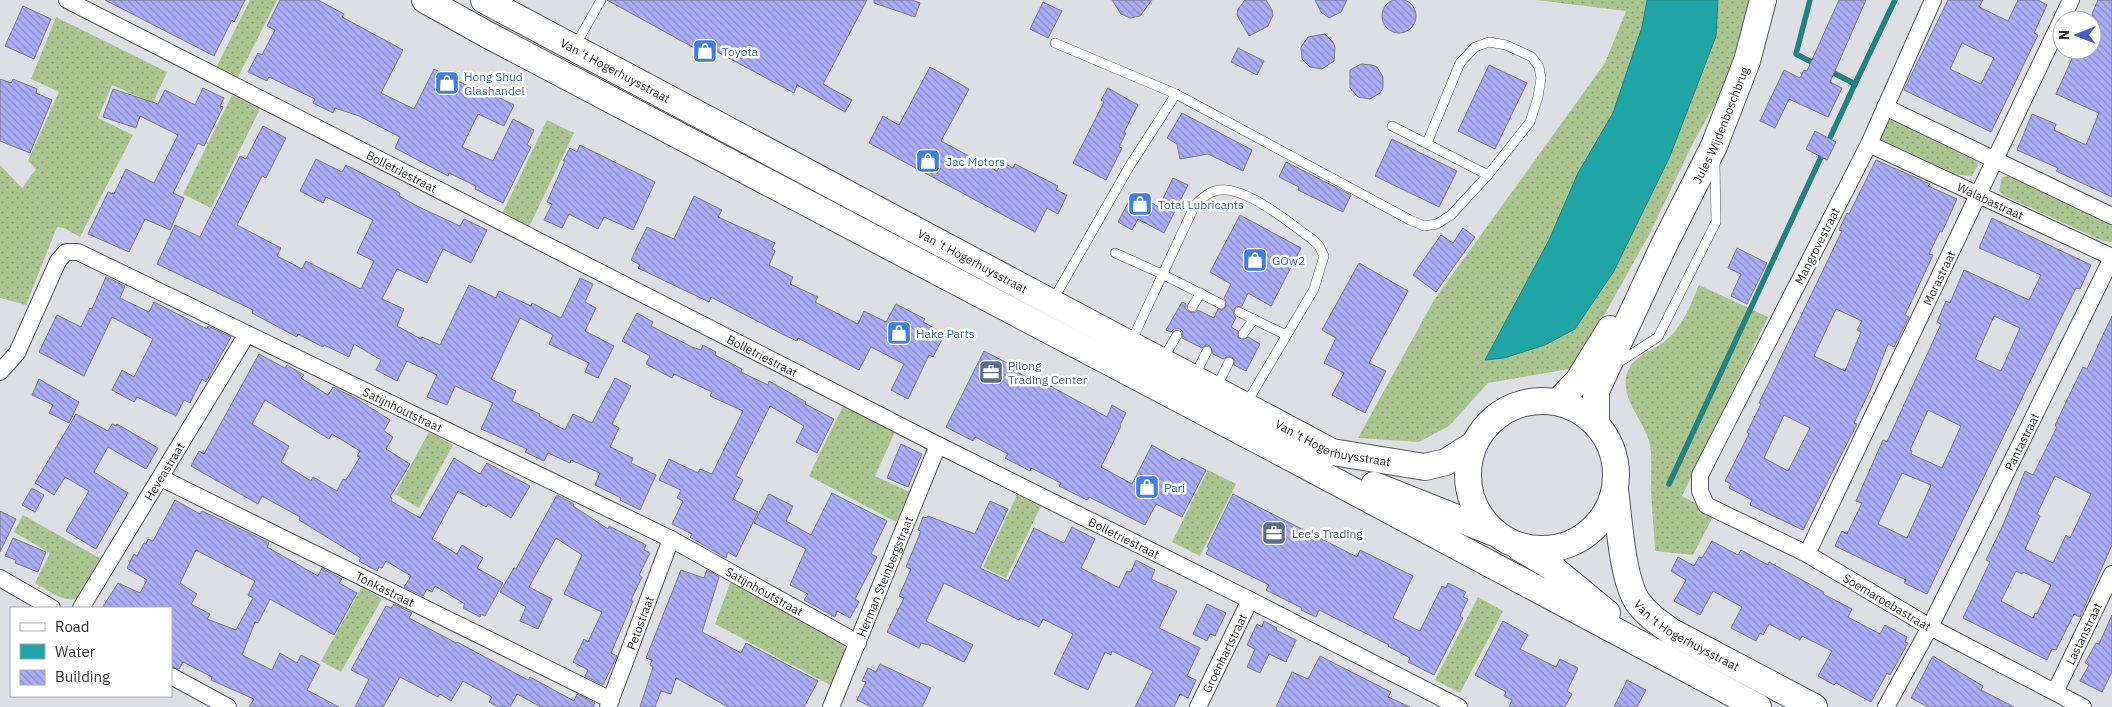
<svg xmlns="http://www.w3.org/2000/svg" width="2112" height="707" viewBox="0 0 2112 707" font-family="'IBM Plex Sans',sans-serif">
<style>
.grass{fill:url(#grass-dots)}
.water{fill:#1fa5a5;stroke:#248282}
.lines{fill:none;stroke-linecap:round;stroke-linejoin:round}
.stream{stroke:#248282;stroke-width:5.5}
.building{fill:url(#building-back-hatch);stroke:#7a7a80;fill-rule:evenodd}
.service-casing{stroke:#57585d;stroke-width:10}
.minor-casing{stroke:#57585d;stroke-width:18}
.primary-casing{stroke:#57585d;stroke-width:28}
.service{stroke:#fff;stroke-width:9}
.minor{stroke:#fff;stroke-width:16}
.primary{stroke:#fff;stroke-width:26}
.labels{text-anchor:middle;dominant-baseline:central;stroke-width:5;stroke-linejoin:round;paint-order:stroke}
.shop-label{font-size:12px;fill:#366cbe;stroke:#fff;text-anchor:start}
.street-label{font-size:12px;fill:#303032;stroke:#fff}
.service-label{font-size:12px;fill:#4e5e75;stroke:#fff;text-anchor:start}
</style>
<defs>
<pattern id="grass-dots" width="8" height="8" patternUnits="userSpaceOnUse" patternTransform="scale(1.25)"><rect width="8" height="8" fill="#abc591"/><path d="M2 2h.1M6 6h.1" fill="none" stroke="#8ca077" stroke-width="1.8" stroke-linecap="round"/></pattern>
<pattern id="building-back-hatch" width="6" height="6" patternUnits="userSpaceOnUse" patternTransform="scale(1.25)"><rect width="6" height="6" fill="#a9acf6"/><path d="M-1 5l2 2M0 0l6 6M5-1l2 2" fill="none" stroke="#8a8cc8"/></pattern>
</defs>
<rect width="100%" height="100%" fill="#dedfe5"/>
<g class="grass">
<polygon points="250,0 277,0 236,81 215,70"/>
<polygon points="1536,0 1751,0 1723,90 1693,143 1650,233 1597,328 1569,369 1488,383 1449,426 1419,442 1358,438 1434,300 1605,63 1626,11"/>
<polygon points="56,17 167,72 153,103 112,85 98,118 133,135 80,237 64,228 57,227 26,305 0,298 0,165 22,188 36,169 28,161 59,92 31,79"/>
<polygon points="232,95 260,109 211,208 183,194"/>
<polygon points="1890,116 1975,158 1978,165 1972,176 1958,175 1880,139"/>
<polygon points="547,120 574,133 529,227 502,214"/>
<polygon points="2008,176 2109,222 2112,225 2112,241 2110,242 2103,241 2005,196 1999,191 2002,177"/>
<path d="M1699 285 1768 317 1682 496 1715 513 1693 555 1655 551C1654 531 1652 510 1651 490 1651 475 1652 459 1650 445 1645 419 1614 394 1630 367 1637 355 1653 350 1664 342 1683 327 1690 306 1699 285Z"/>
<polygon points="843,406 895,432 875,476 910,492 896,522 809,476"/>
<polygon points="429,432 453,445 419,508 395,494"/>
<polygon points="1208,470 1236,484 1200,556 1172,542"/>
<polygon points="1019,491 1043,502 1006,578 983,567"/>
<path d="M23 515 103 560 79 598C64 604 48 590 35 583L50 553 14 532Z"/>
<polygon points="732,578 844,641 845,653 832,686 715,624"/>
<polygon points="362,587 382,599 341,672 321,661"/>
<polygon points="1478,597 1503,611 1460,693 1435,680"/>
</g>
<polygon class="water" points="1647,0 1718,0 1716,36 1670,156 1614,271 1575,329 1545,345 1504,358 1485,360 1549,240 1578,173 1613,113 1642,27"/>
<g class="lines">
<g class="stream">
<polyline points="1810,0 1796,54 1817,65"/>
<polyline points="1828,70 1855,84 1895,0"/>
<polyline points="1669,484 1855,84"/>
</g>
</g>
<g class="building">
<circle cx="1399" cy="16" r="17"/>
<polygon points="105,0 245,0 234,22 232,20 214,56"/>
<polygon points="280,0 318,0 344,14 342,17 403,50 381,93 414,109 434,69 474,89 476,86 514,105 504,126 478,114 462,147 493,161 513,119 534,130 527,145 531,147 503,203 475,189 476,186 449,173 448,176 395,148 400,137 359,116 335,108 333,113 313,103 315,99 269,77 267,81 248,72 258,53 262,55 275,30 267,26"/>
<polygon points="607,0 867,0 823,84 852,100 845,112 797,85 794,93 710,48 707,55"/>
<polygon points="874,0 912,0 920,3 915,17 874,3"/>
<polygon points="1112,0 1152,0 1140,16 1130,18 1121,14"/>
<polygon points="1245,0 1266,0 1272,10 1273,15 1268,26 1249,36 1237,15 1238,9"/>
<polygon points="1315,0 1347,0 1341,12 1329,18 1321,12"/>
<polygon points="1839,0 1866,0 1830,82 1842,88 1828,117 1789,99 1775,128 1760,121 1784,70 1800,78 1804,70 1807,71"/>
<path d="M1948 0H1983L1979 7 2008 21 2018 0H2038L2047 5 2034 33 2038 35 1991 132 1904 90ZM1962 43 1994 58 1981 84 1950 69Z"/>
<polygon points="2098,0 2112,0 2112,197 2056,171 2058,168 2017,150 2032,114 2056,124 2054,130 2086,145 2099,113 2056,94 2076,50 2092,50 2092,14"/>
<polygon points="1043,2 1062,11 1048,38 1030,29"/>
<polygon points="23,6 51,19 34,59 5,46"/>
<polygon points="1325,34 1333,42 1335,47 1334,61 1322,69 1310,67 1302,59 1301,47 1308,37"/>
<polygon points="1238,48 1264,61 1257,75 1231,62"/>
<polygon points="1361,64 1372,65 1377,67 1383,77 1383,88 1380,93 1370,99 1358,97 1350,88 1350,70"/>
<polygon points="1489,65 1527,83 1495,149 1458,131"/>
<polygon points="930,67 969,89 941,141 997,171 1002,162 1013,168 1015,164 1058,186 1056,190 1067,195 1058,214 1047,208 1035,232 869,143 883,116 899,125"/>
<polygon points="0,79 11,83 13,79 37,89 36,93 52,100 30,153 0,141"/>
<polygon points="203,88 224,98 220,106 223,107 204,146 198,143 173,193 184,198 170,230 145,219 129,252 88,234 108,192 114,194 126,169 154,183 178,135 140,116 136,128 103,117 113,89 158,104 165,90 195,105"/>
<polygon points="1108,88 1138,105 1124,132 1126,133 1119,147 1122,148 1106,180 1073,163 1104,102 1101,100"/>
<polygon points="1182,113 1252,150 1243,171 1208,154 1180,159 1177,144 1167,138"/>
<polygon points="263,126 286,138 266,178 262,176 237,225 281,248 277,256 302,269 306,261 361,289 374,261 357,253 373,220 326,197 323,203 300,191 316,159 342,172 346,165 400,193 399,196 419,207 460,226 464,219 487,230 471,263 443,249 427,283 397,269 382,299 404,309 397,326 421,339 422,337 440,345 469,285 496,298 499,291 531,306 532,303 561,318 580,278 593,284 585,302 596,308 585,331 614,346 598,378 585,372 589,363 549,344 553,335 520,318 491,379 516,391 512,401 540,414 539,416 565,430 573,414 592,423 615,378 631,386 612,424 619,428 610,447 633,458 631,463 656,475 640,510 620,500 621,498 595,485 600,473 571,460 570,463 548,453 544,461 525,452 527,449 481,429 493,403 455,386 447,405 427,397 437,375 407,361 397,381 376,370 381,360 354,344 349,357 324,345 323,347 298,334 297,337 252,313 253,310 157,264 175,225 200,237 240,156 246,159"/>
<polygon points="1815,131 1836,142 1827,160 1806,149"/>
<polygon points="1392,139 1457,171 1439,207 1375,176"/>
<polygon points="580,145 655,182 633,230 604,217 598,229 569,214 562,228 544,220 552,204 547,202 565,161 563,161 570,148 577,152"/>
<path d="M1876 160 1930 184 1928 186 1957 199 1942 232 1940 231 1929 254 1933 255 1905 315 1909 317 1894 347 1888 344 1871 388 1854 423 1857 424 1803 530 1750 505 1752 500 1729 488 1731 484 1725 481 1749 434 1747 432 1761 404 1759 403 1842 231 1839 230 1847 213 1849 214ZM1836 309 1862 321 1857 330 1861 332 1845 371 1814 356ZM1784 415 1810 428 1788 471 1764 458Z"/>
<polygon points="1286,162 1351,195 1343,212 1298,190 1299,187 1279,177"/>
<polygon points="1173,178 1188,185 1164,233 1138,219 1132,230 1118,222 1133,193 1159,207"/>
<polygon points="694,196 722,210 718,217 775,243 772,249 775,251 769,265 793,277 790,284 818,297 815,302 858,324 864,311 886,322 896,304 925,319 923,322 945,334 933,357 929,355 908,399 891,390 904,364 871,347 859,370 798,338 797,341 782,334 711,297 709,302 638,268 640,265 631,260 647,227 674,239"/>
<polygon points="1240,215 1301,248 1271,306 1248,293 1242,306 1236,307 1233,310 1234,315 1236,318 1231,327 1238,331 1238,337 1243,340 1248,337 1260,344 1246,371 1234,365 1235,361 1232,357 1228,356 1223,359 1213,354 1210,346 1206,345 1202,348 1182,338 1183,332 1180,329 1174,329 1171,332 1166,330 1182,302 1186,304 1186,309 1189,312 1194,313 1198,310 1214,318 1218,309 1222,310 1226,307 1227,303 1224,298 1231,284 1210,272"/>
<path d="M1992 218 2091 265 2080 289 2076 288 2055 330 1927 594 1904 583 1906 580 1835 546 1842 531 1847 534 1862 503 1856 501 1883 440 1887 442 1941 324 1937 322 1946 301 1950 303 1964 270 2029 300 2041 275 1979 248ZM1994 316 2020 328 2001 371 1975 359ZM1928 410 1961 426 1942 468 1911 454 1912 451 1910 450ZM1902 473 1931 485 1907 538 1878 524Z"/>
<polygon points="1463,228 1475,237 1436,292 1413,275 1441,235 1453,243"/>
<polygon points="1737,248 1767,263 1747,304 1731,296 1741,274 1728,268"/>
<polygon points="1359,263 1408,291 1369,363 1386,371 1365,413 1332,395 1344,373 1324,363 1336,338 1322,330"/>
<polygon points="106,277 125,286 120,298 149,312 154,302 207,329 208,326 231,337 206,382 202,379 190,403 184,400 176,416 137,397 134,402 112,390 122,370 134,377 153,339 112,317 84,376 39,352 57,315 81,327 90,308 92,309"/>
<polygon points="637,313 653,322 651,326 692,347 701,350 703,345 716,352 715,355 742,369 741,372 768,385 769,381 806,402 805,404 834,419 817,453 796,442 804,426 770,406 736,476 743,480 733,499 758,512 736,557 728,552 726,558 690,537 692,534 672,524 683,501 677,498 681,490 659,480 669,459 698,473 700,469 712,474 743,411 710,396 712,392 674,374 672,378 646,364 650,356 622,341"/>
<path d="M2112 316V545L2080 617 2074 614 2056 650 2052 649 2047 660 1963 618 1990 562 1986 560 2003 525 2025 471 2033 475 2057 427 2055 426 2065 404 2083 367 2087 369ZM2055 476 2091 494 2070 538 2066 535 2053 563 2025 549 2040 516 2037 514ZM2016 571 2022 574 2023 572 2051 585 2037 614 2035 613 2033 618 2001 601Z"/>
<polygon points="984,351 1011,365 1009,368 1042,385 1043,382 1107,417 1112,405 1126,413 1120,425 1121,426 1101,467 1132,484 1152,445 1180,461 1182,458 1206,470 1182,517 1156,504 1145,525 1089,497 1087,500 1059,486 1061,483 1031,468 1030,471 1005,458 1008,454 975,437 973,441 946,427"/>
<path d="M259 354 285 368 287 365 304 375 301 378 328 395 333 387 357 399 390 420 384 431 393 437 386 449 410 464 390 497 392 498 391 501 420 518 454 458 480 474 487 463 530 486 511 518 488 504 486 507 458 491 432 539 457 554 462 545 483 558 477 568 503 583 485 616 481 614 480 617 463 608 465 604 435 586 432 592 427 589 423 596 404 587 411 576 386 561 382 568 379 567 377 571 359 561 361 558 299 520 300 517 262 496 258 504 191 466 199 451 204 454ZM265 400 329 439 332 434 360 451 357 456 360 457 346 480 343 479 337 491 313 477 311 481 281 462 289 446 252 424Z"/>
<polygon points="39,379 79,402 69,423 49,413 53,405 32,395"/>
<polygon points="76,414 108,431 112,424 116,426 117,424 158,448 146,469 108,447 94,472 128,493 96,549 66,531 89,491 65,477 54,495 35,483"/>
<polygon points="901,444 922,454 908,487 887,478"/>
<polygon points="32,488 44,495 35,512 22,505"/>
<polygon points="832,493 887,521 871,554 877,557 855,599 859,602 850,618 837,611 835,617 804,600 808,594 790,585 806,549 754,523 769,494 793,506 786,521 811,535"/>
<polygon points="1233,494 1357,557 1360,550 1413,576 1393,618 1420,631 1442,586 1446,588 1448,583 1466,592 1463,597 1468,599 1460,616 1463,618 1434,675 1408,662 1410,658 1388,646 1389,645 1319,610 1316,617 1301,610 1302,608 1266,590 1269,585 1206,554 1209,548 1207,547"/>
<polygon points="557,495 574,504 573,506 608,529 609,526 646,545 644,550 650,553 639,575 642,577 631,600 633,601 611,653 617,656 603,685 585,676 588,670 573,662 584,639 588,642 602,612 564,594 582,555 556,538 529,587 552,599 538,629 520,621 526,607 500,592 514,568 516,569"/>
<path d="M175 500 200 514 202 511 247 532 269 543 267 547 318 576 322 568 329 572 342 579 339 583 357 593 334 635 270 599 258 623 255 622 242 655 272 670 280 653 297 663 301 655 320 665 307 690 339 707H249L254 699 211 680 212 677 183 662 179 669 171 666V608H102L118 583 140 593 147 580 127 568 134 554 137 556 144 543 146 544 148 539 153 541ZM196 550 255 581 248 595 253 598 236 630 207 619 210 614 191 604 197 594 180 583Z"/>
<polygon points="990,501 1008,509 980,568 1008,581 1034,528 1064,543 1072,527 1095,539 1081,568 1119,588 1127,571 1131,572 1136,560 1155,570 1151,579 1177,591 1159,628 1200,648 1187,676 1196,680 1188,698 1180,694 1174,707 1135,707 1153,671 1112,651 1111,655 1105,652 1088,690 1054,674 1073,634 1043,619 1039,627 1020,618 1019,620 944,583 926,621 973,645 964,662 929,645 921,643 919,648 887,632 904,598 899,596 911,569 906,567 921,531 918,530 923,517 928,518 928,516 975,534"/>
<polygon points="0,511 16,519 0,552"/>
<polygon points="13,538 46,552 38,572 15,563 16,560 5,556"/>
<polygon points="1712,541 1738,555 1741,550 1768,565 1769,562 1824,592 1823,594 1852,609 1848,617 1880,634 1885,625 1907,637 1905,642 1908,643 1890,675 1887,673 1871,702 1836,683 1834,685 1818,676 1832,651 1802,636 1800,640 1769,624 1763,635 1760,633 1756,641 1731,628 1742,607 1713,591 1700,615 1674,601 1686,580 1671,571 1678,557 1694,566 1699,557 1702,558"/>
<polygon points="681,570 704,578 707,570 719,577 702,632 741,653 746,643 818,681 804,707 728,707 676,678 671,694 661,691 655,707 640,707 653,667 650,665 652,660 646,658"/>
<polygon points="394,604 412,613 409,618 456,643 457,642 528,680 530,677 574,701 577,694 595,703 593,707 541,707 517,694 510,707 498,707 489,702 492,697 463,681 451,701 440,694 438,697 400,677 383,707 355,707 369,679 351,670 386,606 391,608"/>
<polygon points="1207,604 1226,613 1215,636 1210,634 1207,641 1193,634"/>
<polygon points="2112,615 2112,672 2102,692 2080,681 2089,665 2085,663 2096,643 2099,644"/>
<polygon points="1264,621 1277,628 1276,630 1296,640 1286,662 1269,654 1260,673 1247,667 1255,649 1247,645 1257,624 1262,627"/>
<polygon points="1503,621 1528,635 1520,649 1556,667 1560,659 1578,668 1567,691 1572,694 1565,707 1509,707 1512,700 1504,696 1506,692 1475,675"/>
<polygon points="1320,656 1391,692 1388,697 1410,707 1276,707 1292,672 1308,679"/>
<polygon points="1933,656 1983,686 1981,690 2014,707 1928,707 1911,698"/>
<polygon points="880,664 931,688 922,707 872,707 857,700 866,682 862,681 868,668 876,672"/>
<polygon points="1627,680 1646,690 1637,707 1614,707"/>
</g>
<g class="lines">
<defs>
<g id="service">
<polyline points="1055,43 1176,94 1410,220 1424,226 1437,224 1451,215 1488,175 1530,122 1538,97 1541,78 1539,67 1532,57 1506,45 1489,42 1475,47 1460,63 1427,143"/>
<polyline points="575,46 601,0"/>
<polyline points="1392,126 1488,175"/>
<polyline points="1115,253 1162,274 1221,304"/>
<polyline points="1053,300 1129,167 1176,94"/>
<polyline points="1192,307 1201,293"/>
<polyline points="1239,312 1286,335"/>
<polyline points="1243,334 1254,319"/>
<path d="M1131 342 1195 205C1199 201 1204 196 1210 193 1237 177 1290 224 1312 239L1319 246 1324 256 1314 289 1246 404"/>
<polyline points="1163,359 1177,335"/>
<polyline points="1618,363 1658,337 1716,222 1715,162"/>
<polyline points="1194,377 1207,351"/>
<polyline points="1216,388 1229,362"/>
</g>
<g id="minor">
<path id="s1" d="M67 0 938 445 1250 600 1459 707"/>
<path id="s2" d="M1933 0 1869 144 1700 475V491L1706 505 1807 554 1930 627 2083 707"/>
<polyline points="1885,107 2112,216"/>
<path id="s3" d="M1869 144 2112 257"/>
<path id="s4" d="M0 372 17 353 58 261 66 252H78L671 539 858 643"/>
<path id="s5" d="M161 478 611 700"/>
<path id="s6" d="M1807 554 2071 0"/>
<polyline points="0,578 52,608"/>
<path id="s7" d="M81 608 247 334"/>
<polyline points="171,676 228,707"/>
<path id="s8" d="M2055 692 2112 574"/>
<path id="s9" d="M608 707 671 539"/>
<path id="s10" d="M831 707 938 445"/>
<path id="s11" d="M1198 707 1250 600"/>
<path id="s12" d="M1886 707 1930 627 2112 258"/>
</g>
<g id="primary">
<polyline points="425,0 488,35 1299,462 1758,707"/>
<path id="s13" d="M484 0 1332 452 1425 467 1446 462 1473 445"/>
<circle cx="1542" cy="475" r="74"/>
<polyline points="1558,402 1578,381 1610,329"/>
<path id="s14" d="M1596 423V391L1664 245 1714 146 1747 61 1763 0"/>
<polyline points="1374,485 1492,532"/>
<path id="s15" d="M1615 490C1619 519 1622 577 1637 601 1646 614 1659 623 1672 632L1814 707"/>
<polyline points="1520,548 1550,566 1607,613"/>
</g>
</defs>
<use href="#service" class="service-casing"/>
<use href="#minor" class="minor-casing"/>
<use href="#primary" class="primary-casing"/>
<use href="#service" class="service"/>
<use href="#minor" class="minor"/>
<use href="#primary" class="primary"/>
</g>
<defs>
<symbol id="shop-square" viewBox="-11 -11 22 22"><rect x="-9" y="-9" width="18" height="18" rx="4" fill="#3f7fe0" stroke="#fff"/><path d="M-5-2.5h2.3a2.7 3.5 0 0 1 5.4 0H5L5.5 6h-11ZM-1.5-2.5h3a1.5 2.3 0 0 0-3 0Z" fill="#fff"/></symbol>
<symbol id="office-square" viewBox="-11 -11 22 22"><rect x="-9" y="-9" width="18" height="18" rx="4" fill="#5c6f8a" stroke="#fff"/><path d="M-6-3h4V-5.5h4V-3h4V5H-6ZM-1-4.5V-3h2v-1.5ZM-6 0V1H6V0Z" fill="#fff"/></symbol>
</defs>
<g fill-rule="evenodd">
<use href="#shop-square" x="691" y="37" width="28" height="28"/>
<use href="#shop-square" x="433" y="69" width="28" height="28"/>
<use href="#shop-square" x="914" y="147" width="28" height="28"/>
<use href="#shop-square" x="1126" y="190" width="28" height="28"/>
<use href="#shop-square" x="1241" y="246" width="28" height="28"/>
<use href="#shop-square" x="885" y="319" width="28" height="28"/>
<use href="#office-square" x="977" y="358" width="28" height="28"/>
<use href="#shop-square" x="1133" y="473" width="28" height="28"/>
<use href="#office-square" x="1260" y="519" width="28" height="28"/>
</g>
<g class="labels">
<g class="shop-label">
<text x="722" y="51">Toyota</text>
<text x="464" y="76">Hong Shud<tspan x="464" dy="14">Glashandel</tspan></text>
<text x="946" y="161">Jac Motors</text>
<text x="1158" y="204">Total Lubricants</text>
<text x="1272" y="260">GOw2</text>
<text x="916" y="333">Hake Parts</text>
<text x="1164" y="487">Pari</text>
</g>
<g class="street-label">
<text stroke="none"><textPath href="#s13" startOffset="149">Van 't Hogerhuysstraat</textPath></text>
<text stroke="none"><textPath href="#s14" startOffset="326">Jules Wijdenboschbrug</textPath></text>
<text stroke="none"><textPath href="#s1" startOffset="376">Bolletriestraat</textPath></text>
<text stroke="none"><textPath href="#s3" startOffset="134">Walabastraat</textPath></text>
<text transform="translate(1817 246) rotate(-63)">Mangrovestraat</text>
<text stroke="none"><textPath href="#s13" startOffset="554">Van 't Hogerhuysstraat</textPath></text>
<text stroke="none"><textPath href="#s6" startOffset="306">Morastraat</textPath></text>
<text stroke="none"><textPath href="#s1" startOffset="781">Bolletriestraat</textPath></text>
<text stroke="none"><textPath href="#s4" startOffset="511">Satijnhoutstraat</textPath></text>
<text stroke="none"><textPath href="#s13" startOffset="959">Van 't Hogerhuysstraat</textPath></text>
<text stroke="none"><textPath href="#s12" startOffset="298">Pantastraat</textPath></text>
<text stroke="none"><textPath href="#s7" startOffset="160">Heveastraat</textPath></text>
<text stroke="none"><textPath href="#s1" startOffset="1186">Bolletriestraat</textPath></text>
<text stroke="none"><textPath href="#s10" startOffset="141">Herman Steinbergstraat</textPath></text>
<text stroke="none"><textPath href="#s5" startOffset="250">Tonkastraat</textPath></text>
<text stroke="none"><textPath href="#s4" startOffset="916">Satijnhoutstraat</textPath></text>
<text stroke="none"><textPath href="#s2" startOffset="766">Soemaroebastraat</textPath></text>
<text stroke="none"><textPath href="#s9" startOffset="90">Petostraat</textPath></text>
<text stroke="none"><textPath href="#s15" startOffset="175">Van 't Hogerhuysstraat</textPath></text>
<text stroke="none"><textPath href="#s8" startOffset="65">Lastanstraat</textPath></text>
<text stroke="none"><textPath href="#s11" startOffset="60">Groenhartstraat</textPath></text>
</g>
<g class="service-label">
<text x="1008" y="365">Pilong<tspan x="1008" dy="14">Trading Center</tspan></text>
<text x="1292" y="533">Lee's Trading</text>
</g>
</g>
<rect x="10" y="607" width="162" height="90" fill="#ffffff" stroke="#acacad"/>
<rect x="20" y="623" width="25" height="8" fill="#ffffff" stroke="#acacad"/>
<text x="55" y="632" font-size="15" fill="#303032">Road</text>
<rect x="20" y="644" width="25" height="15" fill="#1fa5a5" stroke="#acacad"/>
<text x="55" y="657" font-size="15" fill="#303032">Water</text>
<rect x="20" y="670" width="25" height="15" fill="url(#building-back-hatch)" stroke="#acacad"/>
<text x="55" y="682" font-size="15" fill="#303032">Building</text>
<g transform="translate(2077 35) rotate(270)"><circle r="24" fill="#ffffff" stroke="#acacad"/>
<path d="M0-4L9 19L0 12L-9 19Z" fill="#465dd1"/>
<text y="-8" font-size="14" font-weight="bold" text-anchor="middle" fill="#303032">N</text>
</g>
</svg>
